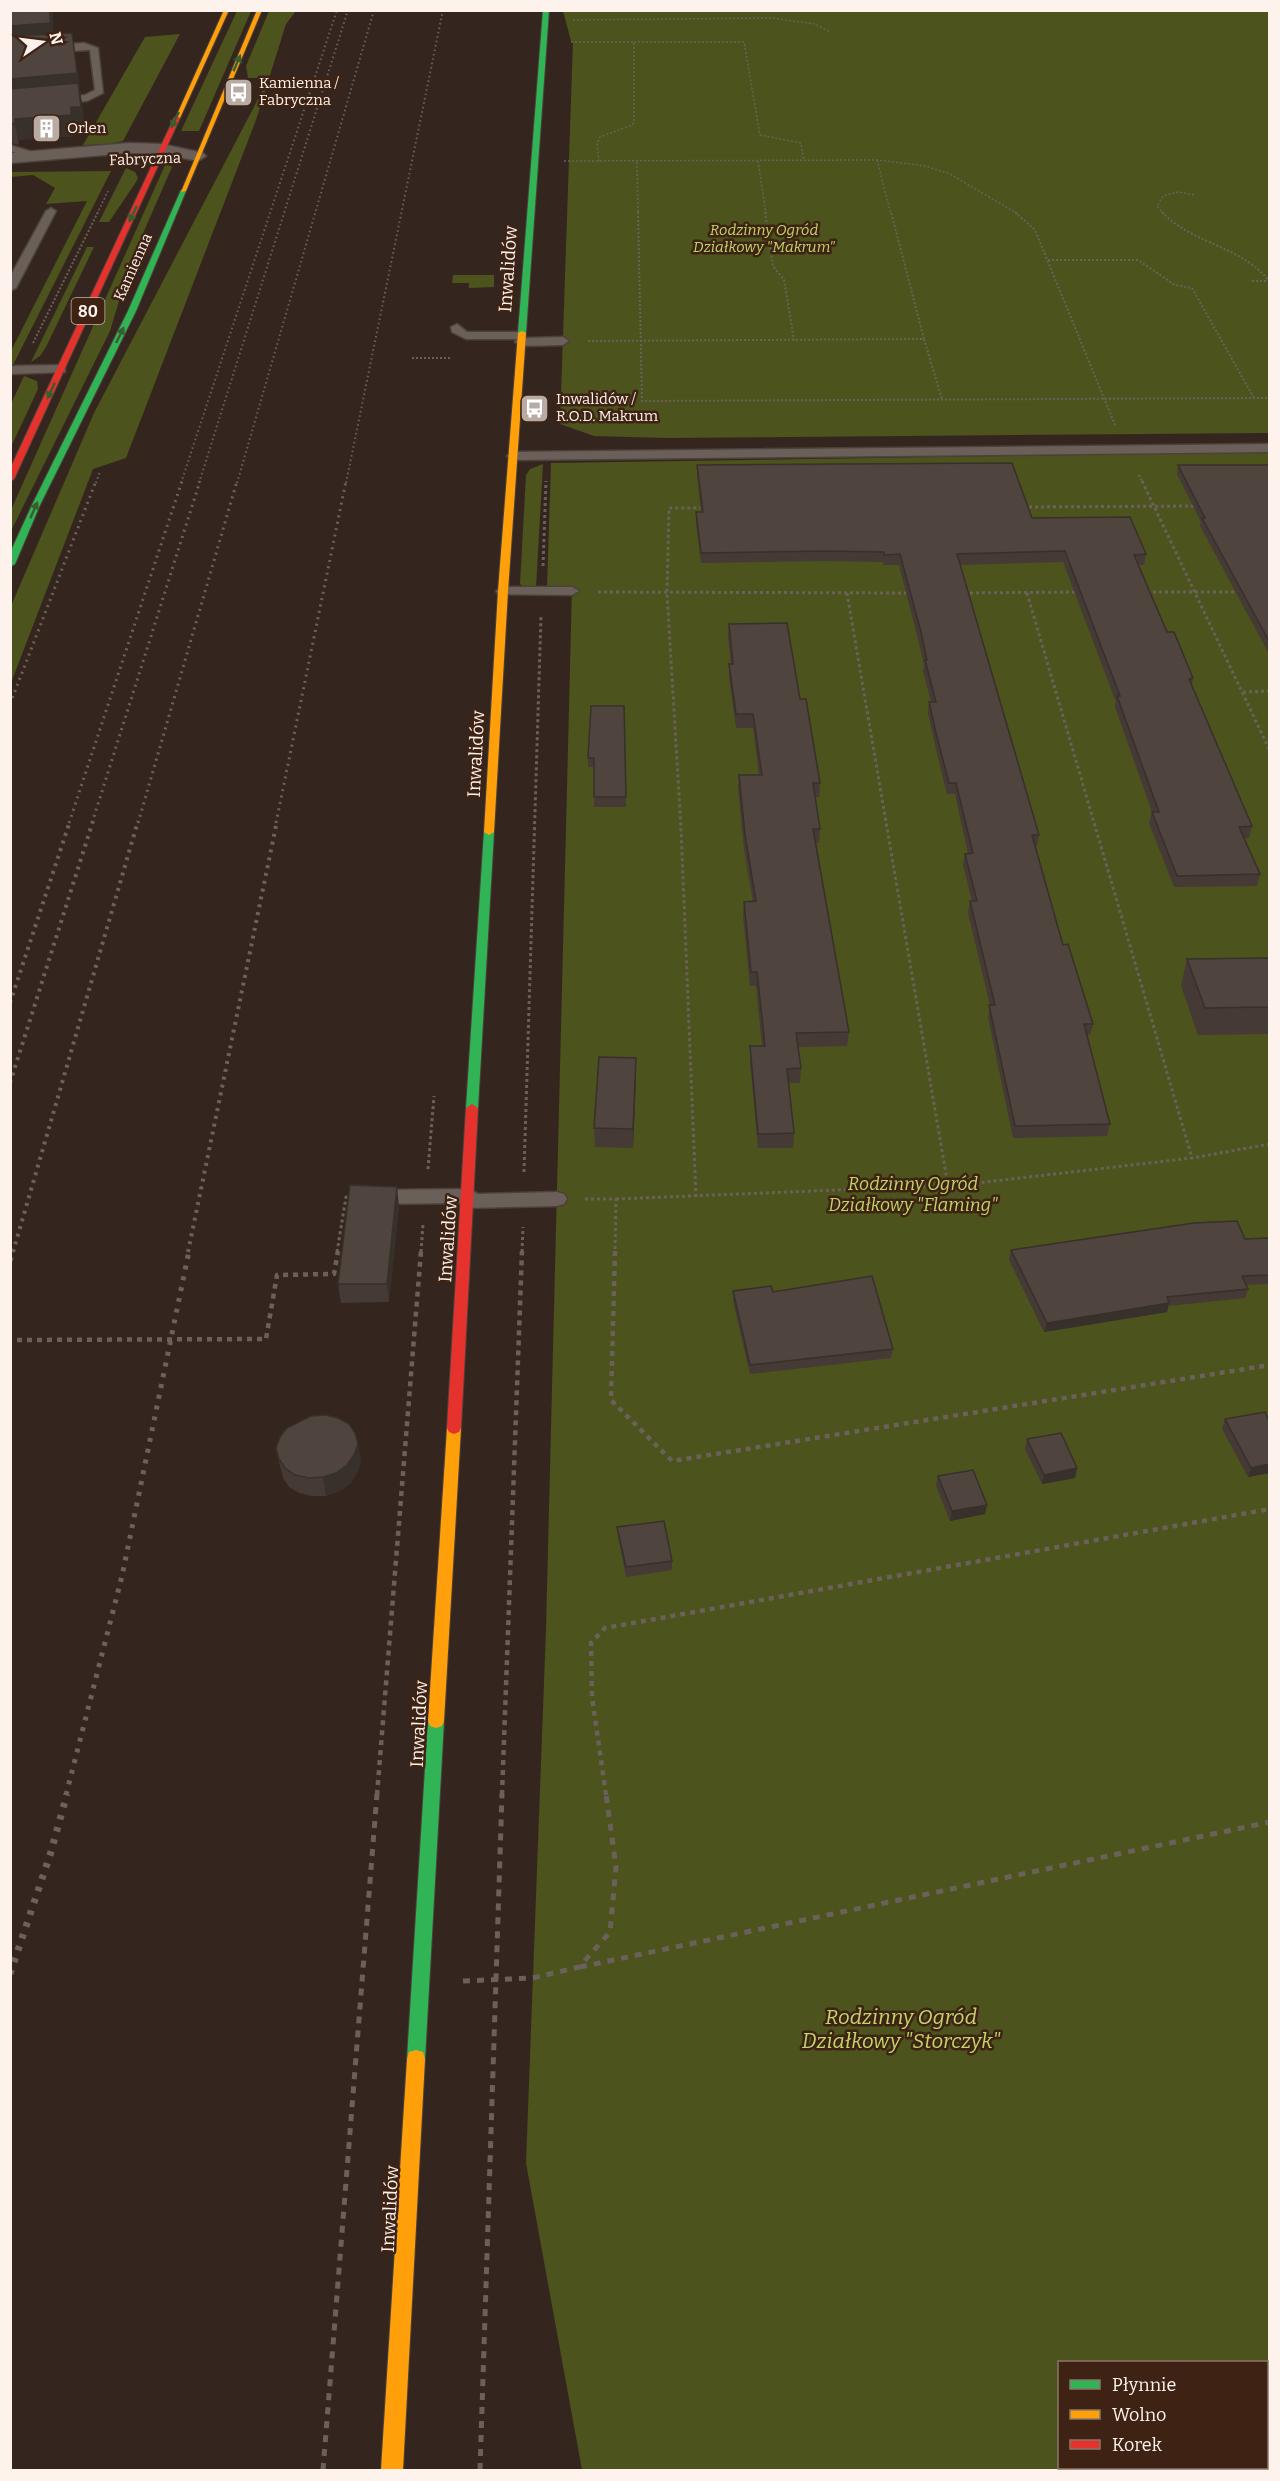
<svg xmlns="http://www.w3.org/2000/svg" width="1280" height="2481" viewBox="0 0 1280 2481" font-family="Bitter,serif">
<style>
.green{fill:#4c531c;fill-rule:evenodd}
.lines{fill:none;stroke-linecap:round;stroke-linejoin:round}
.lane-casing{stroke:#4c413b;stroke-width:3}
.street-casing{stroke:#4c413b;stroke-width:3}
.fast-casing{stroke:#4c413b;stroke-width:2}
.slow-casing{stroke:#4c413b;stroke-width:2}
.jam-casing{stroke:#4c413b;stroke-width:2}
.path-far4{stroke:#6b615a;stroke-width:1.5;stroke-dasharray:2 2;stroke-linecap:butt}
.path-far3{stroke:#6b615a;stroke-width:2;stroke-dasharray:2 2;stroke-linecap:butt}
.path-far2{stroke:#6b615a;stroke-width:3;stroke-dasharray:3 3;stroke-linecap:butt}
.path-far1{stroke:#6b615a;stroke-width:4.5;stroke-dasharray:5 5;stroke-linecap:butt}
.path{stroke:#6b615a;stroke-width:5;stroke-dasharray:7 7;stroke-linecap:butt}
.lane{fill:#6b5f59;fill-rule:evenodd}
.street{fill:#6b5f59;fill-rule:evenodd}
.fast{fill:#30b455;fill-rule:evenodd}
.slow{fill:#ff9f0a;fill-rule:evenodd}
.jam{fill:#e5322d;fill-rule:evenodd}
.rail-far4{stroke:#6c625a;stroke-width:2;stroke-dasharray:1.5 3;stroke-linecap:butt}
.rail-far3{stroke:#6c625a;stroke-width:3;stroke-dasharray:2 4.5;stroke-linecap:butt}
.rail-far2{stroke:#6c625a;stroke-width:4;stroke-dasharray:3 5;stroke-linecap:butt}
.rail-far1{stroke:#6c625a;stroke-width:5;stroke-dasharray:4 7;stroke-linecap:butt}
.rail{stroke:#6c625a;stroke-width:7;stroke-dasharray:4.5 8;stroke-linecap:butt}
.wall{fill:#453a35}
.shaded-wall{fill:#38302b}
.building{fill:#50443e;stroke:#38302b;stroke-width:1.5}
.oneway{fill:#385d2e}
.labels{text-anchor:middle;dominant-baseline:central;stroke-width:5;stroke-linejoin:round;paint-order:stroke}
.far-poi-label{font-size:15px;fill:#fdf2ec;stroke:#3e2314;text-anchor:start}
.far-street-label{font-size:15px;fill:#fdf2ec;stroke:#3e2314}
.far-park-label{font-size:15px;font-style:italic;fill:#c2d667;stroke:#3e2314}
.shield{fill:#3e2314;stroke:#c4b4ab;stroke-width:1.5}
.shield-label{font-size:16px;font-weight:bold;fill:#fdf2ec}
.street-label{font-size:18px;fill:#fdf2ec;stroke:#3e2314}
.park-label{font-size:18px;font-style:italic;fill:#c2d667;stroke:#3e2314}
.near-park-label{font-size:21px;font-style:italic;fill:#c2d667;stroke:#3e2314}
</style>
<rect width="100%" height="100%" fill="#34261e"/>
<g class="green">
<polygon points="237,11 251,11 199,131 181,131"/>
<polygon points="269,11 296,11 286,24 256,120 126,458 93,469 11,683 11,606 94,413 269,78 248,78 246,66"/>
<polygon points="563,11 1269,11 1269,433 667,438 594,436 560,424 573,41 571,41"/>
<polygon points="180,34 123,141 110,144 83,145 145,37"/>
<polygon points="166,163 172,167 131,261 110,331 11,531 11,510"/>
<polygon points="126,168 135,172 138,178 136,182 109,222 99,222"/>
<polygon points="111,171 13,365 11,365 11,351 87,201 46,204 55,188 33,175 11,177 11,172"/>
<polygon points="87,247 94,247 46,347 40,356 31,362"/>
<polygon points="453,275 494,275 494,287 469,288 469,283 452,283"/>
<polygon points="24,376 37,381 38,389 11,447 11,404"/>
<path d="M1269 452V2470H582L526 2163 546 1629 572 587H547L551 463ZM1060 2362H1266V2468H1060Z"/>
<polygon points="543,464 536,588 524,587 520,584 526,475 530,469"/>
</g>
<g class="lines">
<defs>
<g id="lane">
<polygon points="84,43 98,48 103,93 87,101 10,108 10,102 85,95 95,90 90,50 10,54 10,48"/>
<polygon points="10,145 39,154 41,156 36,159 10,151"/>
<polygon points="51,208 56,211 16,288 10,291 10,277 46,211"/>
<polygon points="457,324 467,332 521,332 525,334 525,338 563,337 569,341 563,345 521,346 515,342 517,339 466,339 452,332 451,327"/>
<polygon points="61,365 65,366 65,372 10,374 10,366"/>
<polygon points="1270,444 1270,452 513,460 507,456 513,452"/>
<polygon points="503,587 572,587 579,591 572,595 498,594 496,591"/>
<polygon points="469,1189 478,1194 557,1192 564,1194 567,1199 564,1204 557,1206 468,1208 459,1203 377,1204 370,1202 367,1197 370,1192 377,1190"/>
</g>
<polygon id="street" points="129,143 162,144 203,153 206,156 198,161 162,154 129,153 10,163 10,153"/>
<g id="fast">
<polygon points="543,10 549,10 526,333 522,335 518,333"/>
<polygon points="181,190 186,191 136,311 40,505 15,564 10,567 10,553 32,505 128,311"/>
<polygon points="489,829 494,832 478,1108 472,1112 466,1108 484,832"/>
<polygon points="436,1714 442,1716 444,1721 425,2059 423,2066 416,2068 409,2066 407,2059 428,1721 430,1716"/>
</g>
<g id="slow">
<polygon points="224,10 229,10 180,118 175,119"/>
<polygon points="257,10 262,10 186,191 181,192"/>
<polygon points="522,331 526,333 508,591 494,832 489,835 484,832 498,591 518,333"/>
<polygon points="454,1422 459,1424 461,1428 444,1721 442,1726 436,1728 430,1726 428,1721 447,1428 449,1424"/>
<polygon points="416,2050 423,2052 425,2059 403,2470 381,2470 407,2059 409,2052"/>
</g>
<g id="jam">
<polygon points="177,116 180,118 14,479 10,481 10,469 174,118"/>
<polygon points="472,1104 478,1108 461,1428 459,1432 454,1434 449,1432 447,1428 466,1108"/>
</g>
</defs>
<use href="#lane" class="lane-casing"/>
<use href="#street" class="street-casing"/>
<use href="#fast" class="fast-casing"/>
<use href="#slow" class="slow-casing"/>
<use href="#jam" class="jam-casing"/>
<g class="path-far4">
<polyline points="481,11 499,11"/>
<polyline points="573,20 771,18 815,24 830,32"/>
<polyline points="571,42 634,42 634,122 632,125 600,137 597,144 599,161"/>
<polyline points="634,42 744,42 760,135 801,143 804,161"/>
<polyline points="877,160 891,214"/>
<polyline points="564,161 877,160 925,166 950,174 1018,214"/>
<polyline points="758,161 766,214"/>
<polyline points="637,162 638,214"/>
<polyline points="97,214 108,191"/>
<polyline points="1164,214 1157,206 1163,196 1178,192 1195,195"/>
</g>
<g class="path-far3">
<polyline points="638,212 642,401 1270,398"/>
<polyline points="765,212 773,266 784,280 794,340"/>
<polyline points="1015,212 1035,230 1115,425"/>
<path d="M1162 212C1192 244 1242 246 1269 281"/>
<polyline points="1048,260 1138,260 1175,285 1192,288 1254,398"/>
<polyline points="1252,281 1269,281"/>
<polyline points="924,339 942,399"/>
<polyline points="588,341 924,339 891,212"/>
<polyline points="33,343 98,212"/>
<polyline points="412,358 452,358"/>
<polyline points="1139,475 1143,483"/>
</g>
<g class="path-far2">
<polyline points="1142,481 1270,751"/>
<polyline points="1023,507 1196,506"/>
<polyline points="543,566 546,481"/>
<polyline points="598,592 909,593"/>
<polyline points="1147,592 1239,592"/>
<polyline points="847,593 948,1186"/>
<polyline points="964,593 1080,592"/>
<polyline points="1027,593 1192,1158"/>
<polyline points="1243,692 1270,691"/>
<polyline points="428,1169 434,1096"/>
<polyline points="524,1172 541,615"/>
<polyline points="696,1197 681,828 667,593 669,508 704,508"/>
<polyline points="585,1199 616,1199 615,1252"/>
<polyline points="616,1199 960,1185 1192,1158 1270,1144"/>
<polyline points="337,1252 346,1197 350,1197"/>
<polyline points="421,1252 423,1224"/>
<polyline points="522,1252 523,1227"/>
</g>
<g class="path-far1">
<polyline points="615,1251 611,1400 672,1461 1270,1365"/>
<polyline points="17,1340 266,1339 277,1275 334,1274 338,1251"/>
<polyline points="377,1795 421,1251"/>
<polyline points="502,1795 522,1251"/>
<polyline points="606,1795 592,1697 591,1643 605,1628 1270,1509"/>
</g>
<g class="path">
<polyline points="580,1967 1270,1822"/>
<polyline points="463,1981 533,1978 579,1967 610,1932 616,1867 606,1794"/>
<polyline points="323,2470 377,1794"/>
<polyline points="480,2470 502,1794"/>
</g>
<use href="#lane" class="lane"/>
<use href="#street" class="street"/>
<use href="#fast" class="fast"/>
<use href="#slow" class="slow"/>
<use href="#jam" class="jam"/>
<g class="rail-far4">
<polyline points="96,483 100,471"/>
<polyline points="181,483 337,10"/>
<polyline points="199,483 348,10"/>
<polyline points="237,483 374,10"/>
<polyline points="346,483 443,10"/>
</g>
<g class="rail-far3">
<polyline points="10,704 96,481"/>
<polyline points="69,823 182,481"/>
<polyline points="92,823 200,481"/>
<polyline points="138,823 237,481"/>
<polyline points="276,823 346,481"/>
</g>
<g class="rail-far2">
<polyline points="10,1003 70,821"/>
<polyline points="10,1083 93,821"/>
<polyline points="13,1252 138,821"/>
<polyline points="188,1252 277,821"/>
</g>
<g class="rail-far1">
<polyline points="10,1261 13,1251"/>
<polyline points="66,1795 122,1576 189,1251"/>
</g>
<polyline class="rail" points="10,1974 50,1855 67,1794"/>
</g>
<g class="wall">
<polygon points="10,10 53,14 53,34 75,53 85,127 75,128 75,136 19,140 19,145 11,143"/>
<polygon points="697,465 1032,518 1146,554 1144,565 1139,565 1167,632 1193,678 1192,685 1252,826 1249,838 1244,838 1260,874 1257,886 1174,887 1149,823 1152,812 1115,707 1116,702 1063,562 960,565 1039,835 1037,846 1035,846 1055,917 1063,945 1093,1024 1090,1035 1087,1035 1110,1124 1107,1136 1013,1138 988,1017 990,1005 968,913 970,901 972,901 963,865 965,854 968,854 955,794 947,794 935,745 928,713 929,702 931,702 923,671 924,665 919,643 899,565 883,565 883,562 825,561 701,563 696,523 696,512 701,512 697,475"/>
<polygon points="1178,465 1269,465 1269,654 1200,526 1201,522 1177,474"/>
<polygon points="729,624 800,699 820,783 819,797 815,797 820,829 819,843 816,843 849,1032 847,1046 798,1047 801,1068 800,1083 789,1083 794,1133 793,1148 758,1148 750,1061 750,1046 762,1046 756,986 750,986 743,916 744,902 753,902 744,849 738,789 739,775 759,775 753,728 736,728 729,677 729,664 731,664 728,637"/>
<polygon points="624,706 626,807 594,807 594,767 588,767 588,758"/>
<polygon points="1269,958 1269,1034 1198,1035 1181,986 1187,959"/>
<polygon points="636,1077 633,1148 595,1147 594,1128"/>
<polygon points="399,1206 389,1302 341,1303 338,1284"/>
<polygon points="1269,1238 1269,1284 1246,1285 1248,1289 1245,1298 1168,1306 1167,1312 1044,1332 1009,1260 1011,1250"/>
<polygon points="733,1291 773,1292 893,1349 891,1358 750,1374 733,1301"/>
<polygon points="1225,1419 1269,1421 1269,1473 1248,1477 1222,1429"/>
<polygon points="1027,1439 1077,1468 1075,1478 1042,1484 1025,1449"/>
<polygon points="358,1444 361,1462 357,1473 351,1483 340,1491 326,1496 312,1496 299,1493 289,1487 283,1478 276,1449"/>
<polygon points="938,1476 985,1514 950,1521 936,1486"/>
<polygon points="617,1527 672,1561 672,1570 626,1577 618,1537"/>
</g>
<g class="shaded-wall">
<polygon points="50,10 52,10 53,14 54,43 10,46 10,26"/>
<polygon points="72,33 75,53 85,127 75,128 75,136 19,140 19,145 10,100 10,79"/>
<polygon points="636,1058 636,1077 633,1148 633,1129"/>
<polygon points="397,1187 399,1206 389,1302 387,1284"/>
<polygon points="1169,1303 1167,1312 1044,1332 1047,1323"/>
<polygon points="358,1444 361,1462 357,1473 351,1483 340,1491 326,1496 323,1477"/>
<polygon points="1269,1464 1269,1473 1248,1477 1251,1468"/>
<polygon points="1077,1468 1075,1478 1042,1484 1044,1475"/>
<polygon points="987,1505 985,1514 950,1521 952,1511"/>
</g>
<g class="building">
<polygon points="10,10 50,10 50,23 10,26"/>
<polygon points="72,33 77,73 10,79 10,36"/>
<polygon points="78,83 81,107 71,107 71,115 15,119 15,124 10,123 10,89"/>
<polygon points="1012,463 1032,518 1130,517 1146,554 1134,555 1167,632 1174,632 1193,678 1189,679 1252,826 1239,827 1260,874 1177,876 1152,812 1159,812 1117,696 1120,696 1065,551 957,554 1039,835 1032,835 1055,917 1063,945 1068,944 1093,1024 1084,1024 1110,1124 1015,1126 989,1005 995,1005 970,901 977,901 965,854 973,853 956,783 949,783 936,733 929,702 936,702 925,660 927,660 921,632 900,554 884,555 884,552 825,551 701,553 696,512 703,512 697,465"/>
<polygon points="1178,465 1269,465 1269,641 1202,518 1205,518"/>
<polygon points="787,623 800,699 806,699 820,783 813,783 820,829 813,829 849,1032 796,1033 801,1068 787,1069 794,1133 758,1134 750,1046 765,1046 757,972 751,972 744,902 756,901 745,835 739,775 762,775 753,714 736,714 729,664 733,664 729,624"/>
<polygon points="591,706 624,706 626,797 594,797 594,758 588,758"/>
<polygon points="1269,958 1269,1007 1205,1008 1187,959"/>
<polygon points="599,1057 636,1058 633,1129 594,1128"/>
<polygon points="350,1185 397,1187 387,1284 338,1284"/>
<polygon points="1237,1221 1245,1239 1269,1238 1269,1275 1242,1276 1248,1289 1167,1297 1169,1303 1047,1323 1011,1250 1194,1223"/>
<polygon points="872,1276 893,1349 750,1365 733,1291 771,1286 773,1292"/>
<polygon points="1265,1412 1269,1421 1269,1464 1251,1468 1225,1419"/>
<polygon points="325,1415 338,1418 349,1424 355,1433 358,1444 354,1455 347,1465 336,1473 323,1477 309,1478 295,1475 285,1468 279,1459 276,1448 280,1437 287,1428 311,1416"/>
<polygon points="1061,1433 1077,1468 1044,1475 1027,1439"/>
<polygon points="973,1470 987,1505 952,1511 938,1476"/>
<polygon points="664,1521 672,1561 626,1567 617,1527"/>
</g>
<defs><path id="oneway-solid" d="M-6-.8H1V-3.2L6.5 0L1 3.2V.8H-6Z" transform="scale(1.5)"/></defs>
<g class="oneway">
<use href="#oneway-solid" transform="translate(237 63) rotate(-67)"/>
<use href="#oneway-solid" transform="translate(175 120) rotate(116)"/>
<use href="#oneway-solid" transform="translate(133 214) rotate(116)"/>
<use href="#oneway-solid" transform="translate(120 335) rotate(-64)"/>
<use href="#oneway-solid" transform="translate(51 391) rotate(115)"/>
<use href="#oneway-solid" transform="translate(34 510) rotate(-66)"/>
</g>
<defs>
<symbol id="bus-square" viewBox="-11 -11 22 22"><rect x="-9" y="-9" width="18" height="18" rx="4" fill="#b7aba4" stroke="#3e2314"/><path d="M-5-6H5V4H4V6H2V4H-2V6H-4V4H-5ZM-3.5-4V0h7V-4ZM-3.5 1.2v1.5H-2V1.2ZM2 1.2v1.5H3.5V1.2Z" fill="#fff"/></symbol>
<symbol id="building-square" viewBox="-11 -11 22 22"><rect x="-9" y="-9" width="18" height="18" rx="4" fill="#b7aba4" stroke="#3e2314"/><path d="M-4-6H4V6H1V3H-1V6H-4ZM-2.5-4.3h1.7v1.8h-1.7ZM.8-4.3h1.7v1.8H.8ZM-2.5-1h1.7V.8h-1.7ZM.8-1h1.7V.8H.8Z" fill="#fff"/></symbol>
</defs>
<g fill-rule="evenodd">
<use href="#bus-square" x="222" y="76" width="33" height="33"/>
<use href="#building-square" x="30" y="112" width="33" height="33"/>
<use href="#bus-square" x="518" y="392" width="33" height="33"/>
</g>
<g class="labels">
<g class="far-poi-label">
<text x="259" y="83">Kamienna /<tspan x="259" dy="17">Fabryczna</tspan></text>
<text x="67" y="128">Orlen</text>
<text x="556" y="399">Inwalidów /<tspan x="556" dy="17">R.O.D. Makrum</tspan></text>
</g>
<g class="far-street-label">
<text transform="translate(145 159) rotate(-2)">Fabryczna</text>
<text transform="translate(133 267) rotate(-66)">Kamienna</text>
</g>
<g class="far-park-label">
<text x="764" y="230">Rodzinny Ogród<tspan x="764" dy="17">Działkowy "Makrum"</tspan></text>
</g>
<rect class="shield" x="71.5" y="298" width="33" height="26" rx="4.5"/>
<g class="shield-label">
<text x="88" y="311">80</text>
</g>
<g class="street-label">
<text transform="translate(508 269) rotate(-86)">Inwalidów</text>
<text transform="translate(476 754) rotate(-87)">Inwalidów</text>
<text transform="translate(448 1239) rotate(-86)">Inwalidów</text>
<text transform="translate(419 1724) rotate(-87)">Inwalidów</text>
<text transform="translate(390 2209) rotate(-87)">Inwalidów</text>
</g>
<g class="park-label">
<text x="913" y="1184">Rodzinny Ogród<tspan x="913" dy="21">Działkowy "Flaming"</tspan></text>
</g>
<g class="near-park-label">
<text x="901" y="2017">Rodzinny Ogród<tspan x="901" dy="24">Działkowy "Storczyk"</tspan></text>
</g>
</g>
<rect width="1280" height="2481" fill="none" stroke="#fdf2ec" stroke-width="24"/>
<rect x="1058" y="2361" width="210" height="108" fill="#3e2314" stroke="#8a766a" stroke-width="1.5"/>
<rect x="1070" y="2380" width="30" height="9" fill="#30b455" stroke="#8a766a" stroke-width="1.5"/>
<text x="1112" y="2391" font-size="18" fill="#fdf2ec">Płynnie</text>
<rect x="1070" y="2410" width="30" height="9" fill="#ff9f0a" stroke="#8a766a" stroke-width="1.5"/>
<text x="1112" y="2421" font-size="18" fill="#fdf2ec">Wolno</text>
<rect x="1070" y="2440" width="30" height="9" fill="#e5322d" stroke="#8a766a" stroke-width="1.5"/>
<text x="1112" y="2451" font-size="18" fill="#fdf2ec">Korek</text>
<g transform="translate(42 42) rotate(76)" stroke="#3e2314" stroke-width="4.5" paint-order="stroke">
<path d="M0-4.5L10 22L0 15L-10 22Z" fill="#fdf2ec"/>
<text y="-9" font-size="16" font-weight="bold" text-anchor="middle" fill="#fdf2ec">N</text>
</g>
</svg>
